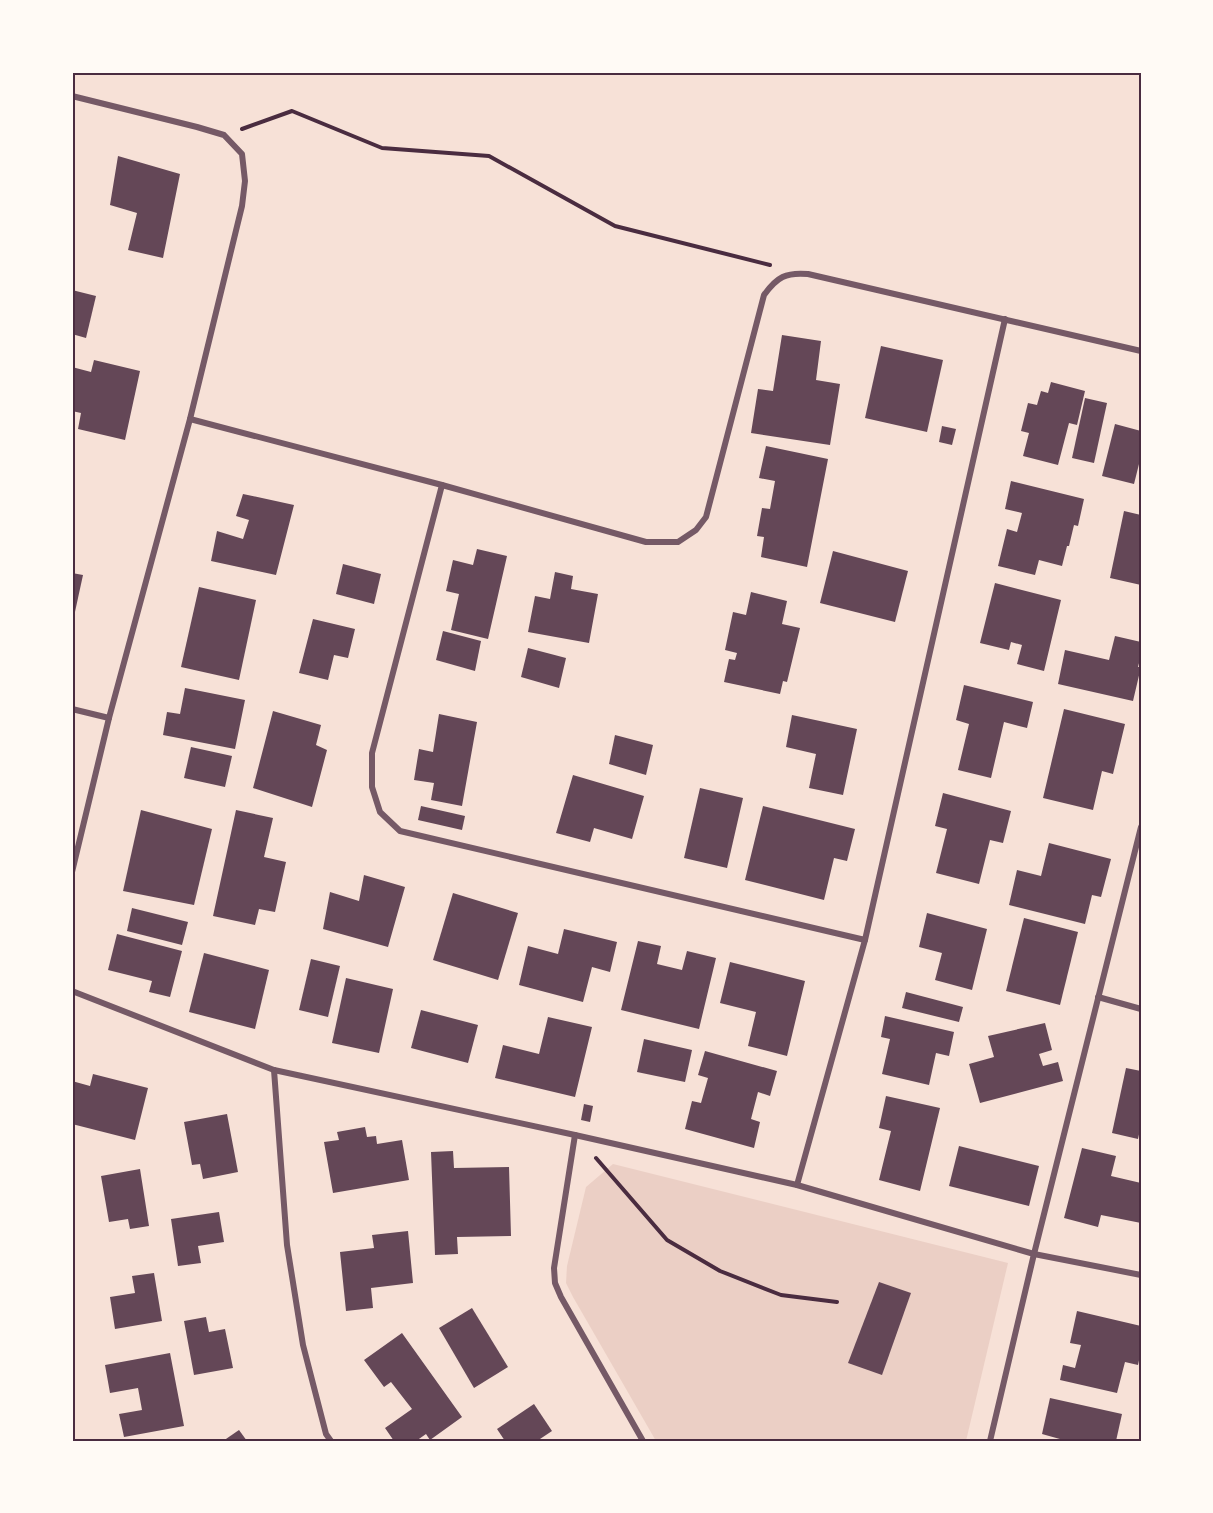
<svg xmlns="http://www.w3.org/2000/svg" width="1213" height="1513" viewBox="0 0 1213 1513" font-family="Raleway,sans-serif">
<style>
.green{fill:#ebcfc5}
.building{fill:#644757}
.lines{fill:none;stroke-linecap:round;stroke-linejoin:round}
.path{stroke:#4a2c40;stroke-width:4}
.minor{stroke:#755966;stroke-width:6}
.neatline{fill:none;stroke:#4a2c40;stroke-width:2}
</style>
<rect width="100%" height="100%" fill="#f7e1d7"/>
<polygon class="green" points="613,1164 1008,1263 966,1441 656,1441 573,1297 566,1283 567,1266 586,1187"/>
<g class="building">
<polygon points="118,156 180,174 163,258 128,250 137,213 110,205"/>
<polygon points="72,290 96,296 86,338 72,334"/>
<polygon points="782,335 821,341 816,380 840,384 830,445 751,433 758,389 773,391"/>
<polygon points="881,346 943,360 927,432 865,418"/>
<polygon points="94,360 140,371 125,440 78,429 81,413 72,411 72,367 91,372"/>
<polygon points="1051,382 1085,391 1077,425 1069,423 1058,465 1023,456 1029,433 1021,431 1028,403 1037,405 1041,391 1048,393"/>
<polygon points="1085,398 1107,403 1094,463 1072,458"/>
<polygon points="1115,424 1141,431 1141,456 1134,484 1102,476"/>
<polygon points="942,426 956,429 952,445 939,442"/>
<polygon points="766,446 828,459 807,567 761,557 764,537 757,536 762,508 770,509 775,481 759,478"/>
<polygon points="1011,481 1084,499 1078,526 1074,525 1069,546 1067,546 1062,566 1039,560 1035,575 998,566 1007,529 1017,532 1022,513 1005,509"/>
<polygon points="243,494 294,505 276,575 211,561 217,531 243,539 249,520 236,516"/>
<polygon points="1124,511 1141,515 1141,585 1110,578"/>
<polygon points="477,549 507,556 488,639 451,630 459,594 446,591 453,560 473,565"/>
<polygon points="833,551 908,571 895,622 820,603"/>
<polygon points="343,564 381,574 374,604 336,594"/>
<polygon points="555,572 573,576 571,589 598,594 589,643 528,632 535,596 550,599"/>
<polygon points="72,573 83,575 73,621 72,621"/>
<polygon points="995,583 1061,600 1044,671 1017,664 1022,645 1011,642 1009,650 980,643"/>
<polygon points="199,587 256,600 239,680 181,667"/>
<polygon points="751,592 787,601 782,624 800,628 787,682 783,681 780,694 724,682 729,659 735,660 737,653 725,650 733,612 746,615"/>
<polygon points="313,619 355,629 348,658 334,655 328,680 299,673"/>
<polygon points="443,631 481,641 475,671 436,660"/>
<polygon points="1115,636 1141,642 1141,655 1138,667 1141,667 1133,701 1058,684 1065,650 1109,660"/>
<polygon points="528,648 566,658 559,688 521,677"/>
<polygon points="964,685 1033,702 1027,728 1004,722 991,778 958,770 969,724 956,720"/>
<polygon points="185,688 245,700 235,749 163,735 167,712 180,714"/>
<polygon points="1064,709 1125,724 1113,774 1102,771 1093,810 1043,798"/>
<polygon points="273,711 321,725 316,745 327,750 312,807 253,788"/>
<polygon points="439,714 477,722 462,806 431,800 434,783 414,780 419,749 433,752"/>
<polygon points="792,715 857,729 843,795 809,788 816,754 786,747"/>
<polygon points="615,735 653,745 646,775 609,764"/>
<polygon points="191,747 232,756 225,787 184,778"/>
<polygon points="573,775 644,796 632,839 594,828 590,842 556,833"/>
<polygon points="700,788 743,798 727,868 684,858"/>
<polygon points="943,793 1011,811 1003,843 990,840 979,884 936,873 947,829 935,826"/>
<polygon points="421,806 465,816 462,830 418,820"/>
<polygon points="763,806 855,829 847,861 834,858 824,900 745,880"/>
<polygon points="141,810 212,829 194,905 123,891"/>
<polygon points="236,810 273,818 264,857 286,862 275,912 259,909 255,925 213,916"/>
<polygon points="1049,843 1111,859 1101,897 1092,895 1085,924 1009,905 1017,870 1041,876"/>
<polygon points="364,875 405,887 388,947 323,929 330,892 359,901"/>
<polygon points="453,893 518,913 498,980 433,960"/>
<polygon points="132,908 188,922 182,945 127,931"/>
<polygon points="927,913 987,929 972,990 935,980 942,953 919,947"/>
<polygon points="1024,918 1078,932 1060,1005 1006,991"/>
<polygon points="564,929 617,942 610,972 592,967 583,1002 519,985 528,946 558,954"/>
<polygon points="117,934 182,951 170,997 149,992 152,981 108,970"/>
<polygon points="638,941 661,946 657,964 682,970 687,951 716,958 699,1029 621,1010"/>
<polygon points="204,953 269,970 255,1029 189,1012"/>
<polygon points="311,959 340,966 328,1017 299,1010"/>
<polygon points="730,962 805,981 787,1056 748,1046 756,1012 720,1003"/>
<polygon points="346,978 393,989 379,1053 332,1043"/>
<polygon points="906,992 963,1007 959,1022 902,1008"/>
<polygon points="421,1010 478,1025 468,1063 411,1048"/>
<polygon points="885,1016 954,1032 949,1056 936,1053 929,1085 882,1074 890,1039 881,1037"/>
<polygon points="548,1017 592,1027 575,1097 495,1078 503,1045 539,1054"/>
<polygon points="1045,1023 1052,1050 1039,1054 1043,1066 1058,1062 1063,1081 980,1103 969,1064 994,1057 988,1036"/>
<polygon points="644,1039 692,1050 685,1082 637,1072"/>
<polygon points="705,1051 777,1071 770,1096 758,1092 751,1119 760,1122 754,1148 685,1129 692,1101 701,1103 708,1078 698,1075"/>
<polygon points="1126,1068 1141,1071 1141,1125 1138,1139 1112,1133"/>
<polygon points="93,1074 148,1088 135,1140 72,1124 72,1081 90,1086"/>
<polygon points="886,1096 940,1108 920,1191 879,1180 891,1131 879,1128"/>
<polygon points="584,1104 593,1106 590,1122 581,1120"/>
<polygon points="227,1114 238,1172 203,1179 200,1164 192,1165 184,1122"/>
<polygon points="365,1127 367,1137 376,1136 377,1144 402,1140 409,1180 333,1193 324,1142 339,1140 337,1132"/>
<polygon points="959,1146 1039,1166 1029,1206 949,1186"/>
<polygon points="1082,1148 1116,1156 1111,1176 1141,1183 1141,1223 1101,1215 1098,1227 1064,1218"/>
<polygon points="453,1151 454,1168 509,1167 511,1236 457,1237 458,1254 435,1255 431,1152"/>
<polygon points="140,1169 149,1226 130,1229 128,1219 109,1222 101,1176"/>
<polygon points="219,1212 224,1242 198,1246 201,1263 178,1266 171,1219"/>
<polygon points="408,1231 413,1283 371,1288 373,1308 346,1311 340,1252 374,1248 372,1235"/>
<polygon points="154,1273 162,1321 115,1329 110,1297 135,1293 132,1276"/>
<polygon points="879,1282 911,1293 882,1375 848,1363"/>
<polygon points="472,1308 508,1367 474,1388 439,1328"/>
<polygon points="1077,1311 1141,1326 1141,1351 1138,1365 1125,1362 1117,1393 1060,1380 1063,1365 1075,1368 1081,1345 1070,1343"/>
<polygon points="206,1317 209,1332 225,1329 233,1368 194,1375 184,1321"/>
<polygon points="402,1333 462,1417 430,1440 426,1434 416,1441 394,1441 385,1428 412,1409 391,1382 384,1387 364,1360"/>
<polygon points="170,1353 184,1426 124,1437 119,1414 142,1410 138,1388 110,1393 105,1365"/>
<polygon points="1050,1398 1122,1414 1116,1441 1067,1441 1042,1434"/>
<polygon points="534,1404 552,1431 537,1441 505,1441 497,1429"/>
<polygon points="239,1430 247,1441 223,1441"/>
</g>
<g class="lines">
<g class="path">
<polyline points="242,129 292,111 382,148 489,156 615,226 770,265"/>
<polyline points="596,1158 667,1240 720,1271 781,1295 837,1302"/>
</g>
<g class="minor">
<polyline points="72,96 197,127 224,135 242,154 245,181 242,206 190,419 109,718 72,872"/>
<path d="M190 419 442 485 646 542H678L696 530 706 517 764 295C777 277 786 272 808 274L1141 351"/>
<polyline points="442,485 372,753 372,787 380,812 400,831 865,940 1005,319"/>
<polyline points="72,709 109,718"/>
<polyline points="72,991 274,1070 575,1135 797,1185 1034,1254 1141,1275"/>
<polyline points="1098,997 1141,1009"/>
<polyline points="274,1070 287,1245 303,1345 326,1434 331,1441"/>
<polyline points="575,1135 554,1268 555,1283 561,1297 643,1441"/>
<polyline points="797,1185 865,940"/>
<polyline points="990,1441 1034,1254 1141,827"/>
</g>
</g>
<rect width="1213" height="1513" fill="none" stroke="#fffaf5" stroke-width="147"/>
<rect x="74" y="74" width="1066" height="1366" class="neatline"/>
</svg>
